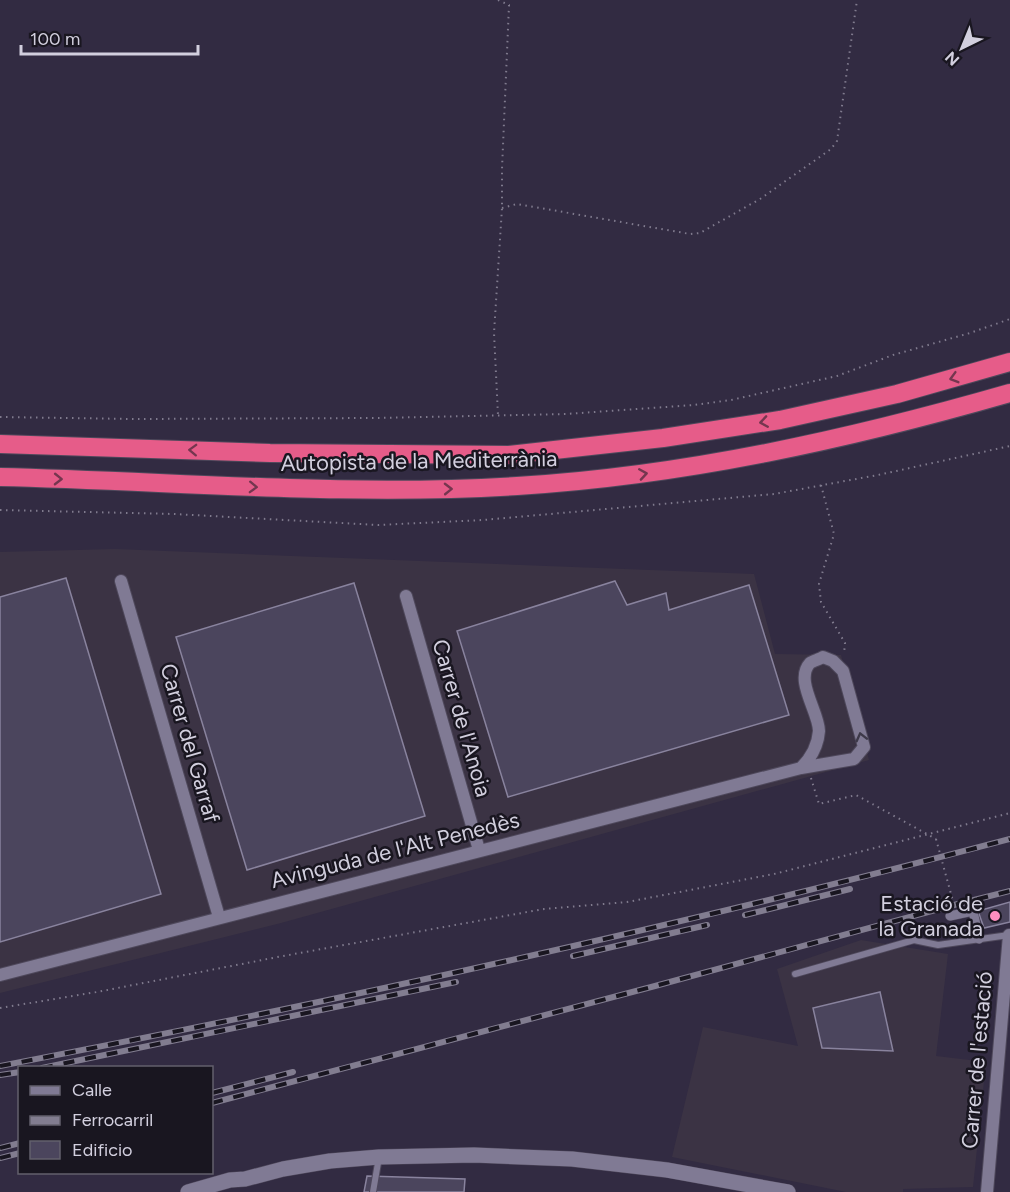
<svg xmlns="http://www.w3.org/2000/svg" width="1010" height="1192" viewBox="0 0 1010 1192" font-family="Figtree,sans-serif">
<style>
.industrial{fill:#3b3344}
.building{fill:#4b455d;stroke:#89839e;stroke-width:1.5}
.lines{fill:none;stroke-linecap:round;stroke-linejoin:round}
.service-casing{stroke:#4e485b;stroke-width:8}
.pedestrian-casing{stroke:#4e485b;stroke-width:10}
.minor-casing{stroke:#4e485b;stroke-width:14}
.secondary-casing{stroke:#4e485b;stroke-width:16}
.motorway-casing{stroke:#4e485b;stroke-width:20}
.path{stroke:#807b8e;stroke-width:2;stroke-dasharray:1.5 4.5;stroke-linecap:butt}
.service{stroke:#807a94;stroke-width:6}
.pedestrian{stroke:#807a94;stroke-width:9}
.minor{stroke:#807a94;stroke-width:12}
.secondary{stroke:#807a94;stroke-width:15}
.motorway{stroke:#e65c89;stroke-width:18}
.rail-casing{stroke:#827d90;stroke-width:6}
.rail{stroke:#191620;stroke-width:4;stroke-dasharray:11;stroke-linecap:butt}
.path-bridge{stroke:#807b8e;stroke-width:2;stroke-dasharray:1.5 4.5;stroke-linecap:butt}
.oneway{stroke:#75364f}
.oneway2{stroke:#3d3949}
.poi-dot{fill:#fd8ebf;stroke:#191620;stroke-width:2}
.labels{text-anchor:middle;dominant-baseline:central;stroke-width:5;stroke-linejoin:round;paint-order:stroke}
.street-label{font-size:22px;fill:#d2cfde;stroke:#191620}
.poi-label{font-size:22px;fill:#d2cfde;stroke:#191620;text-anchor:end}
</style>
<rect width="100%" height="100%" fill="#322b42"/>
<g class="industrial">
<polygon points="115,549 754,574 775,654 841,655 869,760 281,923 0,993 0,552"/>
<polygon points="861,940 948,954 936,1056 986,1062 973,1187 903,1189 903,1192 846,1192 672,1157 703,1027 798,1046 777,969"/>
</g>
<g class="building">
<polygon points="66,578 161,894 0,942 0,597"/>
<polygon points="615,581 627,605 666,593 669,610 749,585 789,715 508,797 457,631"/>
<polygon points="354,583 425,816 247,870 176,637"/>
<polygon points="1010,902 1010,922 984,928 978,911"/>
<polygon points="880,992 893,1051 822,1048 813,1008"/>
<polygon points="367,1176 465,1179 464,1192 364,1192"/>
</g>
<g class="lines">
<defs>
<g id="service">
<polyline points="795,974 914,940 938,945 1009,935"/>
<polyline points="373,1192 379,1157"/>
</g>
<polyline id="pedestrian" points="950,916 973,911 979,939"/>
<g id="minor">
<polyline points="121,581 219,917"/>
<polyline points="406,596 479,850"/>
<path d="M0 975 801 768 854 759 864 747 843 671 833 661 823 657C820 659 813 661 810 663 794 680 819 712 819 731 818 745 811 758 801 768"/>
<polyline points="987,1192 1009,935"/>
</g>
<polyline id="secondary" points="188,1192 230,1180 245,1179 283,1169 330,1161 379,1157 474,1155 572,1159 667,1170 788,1192"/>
<g id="motorway">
<polyline points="0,444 270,453 509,455 663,438 780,420 897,394 1010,362"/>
<path d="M0 477C172 481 345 497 517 486 684 476 850 439 1010 393"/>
</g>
</defs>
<use href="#service" class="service-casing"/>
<use href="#pedestrian" class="pedestrian-casing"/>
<use href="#minor" class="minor-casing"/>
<use href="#secondary" class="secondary-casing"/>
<use href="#motorway" class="motorway-casing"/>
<g class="path">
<polyline points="498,0 509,5 502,169 502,208 494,333 498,415"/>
<polyline points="502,208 517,204 690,234 700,233 760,199 831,149 837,141 857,0"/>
<polyline points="0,417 134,419 374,418 566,414 694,405 731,400 837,376 893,355 970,333 1010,319"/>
<polyline points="821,485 834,534 819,584 821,602 845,643 844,654"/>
<polyline points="0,510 174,514 378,525 483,520 774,494 878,475 1010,446"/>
<polyline points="811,778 819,804 856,795 936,839"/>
<polyline points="0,1008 97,992 283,956 544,909 627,902 774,874 1010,813"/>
</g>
<use href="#service" class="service"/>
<use href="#pedestrian" class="pedestrian"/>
<use href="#minor" class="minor"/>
<use href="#secondary" class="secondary"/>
<use href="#motorway" class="motorway"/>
<defs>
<g id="rail">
<polyline points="745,915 850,889"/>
<polyline points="573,956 707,925"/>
<path d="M0 1066C339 1001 676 927 1010 839"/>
<polyline points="42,1068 456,982"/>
<polyline points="0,1075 20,1072"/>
<polyline points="212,1093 293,1072"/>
<polyline points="212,1103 655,986 954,905 1010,891"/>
<polyline points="0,1148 20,1143"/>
<polyline points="0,1158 20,1153"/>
</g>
</defs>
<use href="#rail" class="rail-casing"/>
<use href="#rail" class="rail"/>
<polyline class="path-bridge" points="936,839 954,905"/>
</g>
<defs><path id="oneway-chevron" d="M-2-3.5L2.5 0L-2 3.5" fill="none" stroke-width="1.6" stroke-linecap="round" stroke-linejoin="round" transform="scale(1.5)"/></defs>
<g class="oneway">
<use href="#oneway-chevron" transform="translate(954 378) rotate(164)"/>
<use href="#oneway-chevron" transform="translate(764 422) rotate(171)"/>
<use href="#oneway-chevron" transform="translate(193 450) rotate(-178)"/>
<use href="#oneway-chevron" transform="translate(643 474) rotate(-9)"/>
<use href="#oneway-chevron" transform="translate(58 479) rotate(1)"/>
<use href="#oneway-chevron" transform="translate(253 487) rotate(2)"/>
<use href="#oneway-chevron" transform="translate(448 489) rotate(-1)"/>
</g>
<use class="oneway2" href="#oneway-chevron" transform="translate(861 737) rotate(-104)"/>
<circle class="poi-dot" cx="995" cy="916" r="6"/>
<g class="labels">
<g class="street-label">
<text transform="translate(419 461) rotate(-1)">Autopista de la Mediterrània</text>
<text transform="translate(462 718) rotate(74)">Carrer de l'Anoia</text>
<text transform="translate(190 743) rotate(74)">Carrer del Garraf</text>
<text transform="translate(395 850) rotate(-14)">Avinguda de l'Alt Penedès</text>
<text transform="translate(977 1060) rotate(-85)">Carrer de l'estació</text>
</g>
<g class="poi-label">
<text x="983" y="903">Estació de<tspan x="983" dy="25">la Granada</tspan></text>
</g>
</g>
<rect x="18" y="1066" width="195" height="108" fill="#191620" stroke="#63606c" stroke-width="1.5"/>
<rect x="30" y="1086" width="30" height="9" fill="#807a94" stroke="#63606c" stroke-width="1.5"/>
<text x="72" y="1096" font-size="18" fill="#d2cfde">Calle</text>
<rect x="30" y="1116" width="30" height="9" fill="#827d90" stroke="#63606c" stroke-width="1.5"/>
<text x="72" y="1126" font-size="18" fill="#d2cfde">Ferrocarril</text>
<rect x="30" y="1141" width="30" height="18" fill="#4b455d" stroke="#63606c" stroke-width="1.5"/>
<text x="72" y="1156" font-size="18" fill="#d2cfde">Edificio</text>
<g transform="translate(962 48) rotate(223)" stroke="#191620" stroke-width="4.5" paint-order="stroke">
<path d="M0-4.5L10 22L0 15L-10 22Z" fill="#d2cfde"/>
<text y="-9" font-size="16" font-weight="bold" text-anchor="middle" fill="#d2cfde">N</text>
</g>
<path d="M21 45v9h177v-9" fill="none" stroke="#d2cfde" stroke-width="3"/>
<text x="30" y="45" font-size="18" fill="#d2cfde" stroke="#191620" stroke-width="4.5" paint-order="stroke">100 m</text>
</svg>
